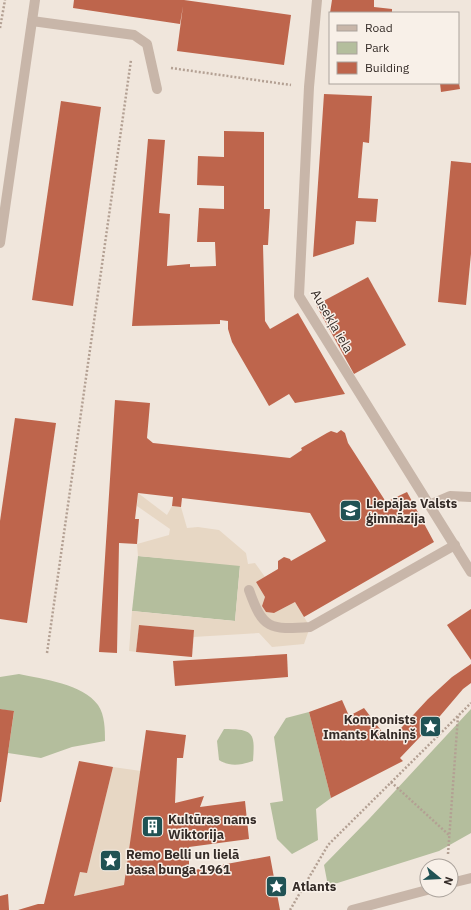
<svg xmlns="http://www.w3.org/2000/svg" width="471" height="910" viewBox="0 0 471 910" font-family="'IBM Plex Sans',sans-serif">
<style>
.green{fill:#b4be9d}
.plaza{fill:#e7d7c4}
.building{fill:#be654c}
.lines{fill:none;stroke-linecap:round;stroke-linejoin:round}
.path{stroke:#b3a093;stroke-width:2.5;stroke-dasharray:2 2;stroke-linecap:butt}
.service{stroke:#c8b6a9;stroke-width:10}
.minor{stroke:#c8b6a9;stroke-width:10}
.tertiary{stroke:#c8b6a9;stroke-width:10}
.labels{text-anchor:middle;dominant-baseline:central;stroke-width:3;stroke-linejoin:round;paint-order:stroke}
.street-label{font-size:13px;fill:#352c28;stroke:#f8f0e8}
.poi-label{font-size:13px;font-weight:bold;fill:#352c28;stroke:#f8f0e8;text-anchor:start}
</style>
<rect width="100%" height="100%" fill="#f0e6dc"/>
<g class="green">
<polygon points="138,556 240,565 235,621 132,611"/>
<path d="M19 674C43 679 83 684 98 705 105 715 105 730 105 741L72 747 41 758 8 753 14 712 0 709V677Z"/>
<polygon points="471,709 471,833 439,851 328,886 324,865 369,819"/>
<polygon points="309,712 331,798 316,809 318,840 292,854 277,839 270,803 283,801 274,737 286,718"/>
<path d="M224 729C254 729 255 733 253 761 241 765 230 767 219 760L217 741Z"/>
</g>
<g class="plaza">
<polygon points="138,493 167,515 172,506 181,507 187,528 198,527 219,530 246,553 248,564 255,563 265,577 256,582 265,597 262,606 266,612 274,613 295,602 310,627 304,644 272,647 259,633 193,637 194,630 139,625 136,652 129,651 132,611 235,621 240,566 138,556 137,544 169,535 170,529 137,506"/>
<polygon points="113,767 141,771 124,885 74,896 80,872 87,873"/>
</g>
<g class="building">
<polygon points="74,0 184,0 291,15 284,65 177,51 183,6 180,24 73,8"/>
<polygon points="332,0 374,0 374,7 392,9 392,13 330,13"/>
<polygon points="440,83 459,83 460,89 441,92"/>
<polygon points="324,94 372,96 369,143 363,142 358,198 378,199 376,222 356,221 354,244 313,257"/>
<polygon points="61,101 101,107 73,306 32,300"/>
<polygon points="224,131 264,132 264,209 270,209 268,245 263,245 265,321 270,329 298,313 345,394 295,403 289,394 269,406 232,342 228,329 228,321 220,320 220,324 132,326 148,139 165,140 159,213 170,214 167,266 190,264 190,267 216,266 215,242 197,242 199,208 224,209 224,186 197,185 198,156 224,157"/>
<polygon points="451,161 471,163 471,254 466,305 438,302"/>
<polygon points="368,277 406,345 354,374 316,305"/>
<polygon points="115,400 150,403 147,438 153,443 290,458 302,450 301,448 327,433 331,431 337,433 341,430 345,433 348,443 386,502 407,492 434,542 304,617 295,602 274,613 266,612 262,606 265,597 256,582 278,569 278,561 284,557 290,559 291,561 326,541 310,513 182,498 181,507 172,506 173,497 138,493 135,519 139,519 137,544 119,543 117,653 99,652"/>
<polygon points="15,418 56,423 27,623 0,619 0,521"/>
<polygon points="471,609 471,660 447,625"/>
<polygon points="139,625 194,630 192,657 136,652"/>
<polygon points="287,654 288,677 175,686 173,661"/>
<polygon points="471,664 471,683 463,689 440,716 400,758 403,761 331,798 309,712 342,700 349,716 364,708 389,741 428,699 452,677"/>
<polygon points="0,709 14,711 1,802 0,802"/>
<polygon points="146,730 186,735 183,758 177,758 175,803 204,796 200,807 245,801 249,839 189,847 189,871 270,856 280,910 18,910 38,904 44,904 79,761 113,767 87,873 80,872 74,896 124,885"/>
<polygon points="8,894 9,910 0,910 0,896"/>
</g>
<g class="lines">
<g class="path">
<polyline points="0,28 5,0"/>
<polyline points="171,68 291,85"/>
<polyline points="47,653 131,60"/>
<polyline points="391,782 449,835"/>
<polyline points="448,854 458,716"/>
<polyline points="290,910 328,845 471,703"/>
</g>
<g class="service">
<polyline points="32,21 134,35 147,44 157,89"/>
<path d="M249 590C263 629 269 630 310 627L455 545"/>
</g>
<g class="minor">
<polyline points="317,0 309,87 299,296 471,572"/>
<polyline points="0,243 35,0"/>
<polyline points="429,505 450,496 471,497"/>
</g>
<g class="tertiary">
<polyline points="451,883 471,878"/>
<polyline points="352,910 427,890"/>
</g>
</g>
<defs>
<symbol id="school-square" viewBox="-11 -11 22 22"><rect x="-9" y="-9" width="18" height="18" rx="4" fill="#205254" stroke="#f8f0e8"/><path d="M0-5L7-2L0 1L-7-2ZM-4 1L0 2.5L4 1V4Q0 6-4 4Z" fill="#fff"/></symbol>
<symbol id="sight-square" viewBox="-11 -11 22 22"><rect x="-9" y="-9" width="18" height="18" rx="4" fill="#205254" stroke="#f8f0e8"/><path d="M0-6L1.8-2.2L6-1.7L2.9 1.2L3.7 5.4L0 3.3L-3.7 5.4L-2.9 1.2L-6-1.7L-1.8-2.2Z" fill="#fff"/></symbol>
<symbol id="building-square" viewBox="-11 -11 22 22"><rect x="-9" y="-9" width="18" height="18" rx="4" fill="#205254" stroke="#f8f0e8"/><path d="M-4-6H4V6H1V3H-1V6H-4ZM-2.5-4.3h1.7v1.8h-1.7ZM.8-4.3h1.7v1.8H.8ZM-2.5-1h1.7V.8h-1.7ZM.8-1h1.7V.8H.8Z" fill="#fff"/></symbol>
</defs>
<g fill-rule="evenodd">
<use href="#school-square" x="338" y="498" width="25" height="25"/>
<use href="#sight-square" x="418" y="714" width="25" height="25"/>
<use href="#building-square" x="140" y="814" width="25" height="25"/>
<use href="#sight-square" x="98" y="848" width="25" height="25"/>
<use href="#sight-square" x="264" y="874" width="25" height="25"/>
</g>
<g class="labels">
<g class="street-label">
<text transform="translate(332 321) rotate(60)">Ausekļa iela</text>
</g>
<g class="poi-label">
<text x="366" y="503">Liepājas Valsts<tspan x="366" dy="15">ģimnāzija</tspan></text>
<text x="416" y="719" text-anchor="end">Komponists<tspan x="416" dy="15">Imants Kalniņš</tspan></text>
<text x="168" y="819">Kultūras nams<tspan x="168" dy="15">Wiktorija</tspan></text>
<text x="126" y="854">Remo Belli un lielā<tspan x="126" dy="15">basa bunga 1961</tspan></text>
<text x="292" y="886">Atlants</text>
</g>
</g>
<rect x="329" y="12" width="130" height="72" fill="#f8f0e8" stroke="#aaa29b"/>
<rect x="337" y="25" width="20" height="6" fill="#c8b6a9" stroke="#aaa29b"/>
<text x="365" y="32" font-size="12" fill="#352c28">Road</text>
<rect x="337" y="42" width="20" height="12" fill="#b4be9d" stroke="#aaa29b"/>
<text x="365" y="52" font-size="12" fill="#352c28">Park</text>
<rect x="337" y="62" width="20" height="12" fill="#be654c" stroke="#aaa29b"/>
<text x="365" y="72" font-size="12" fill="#352c28">Building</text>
<g transform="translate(439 878) rotate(108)"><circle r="19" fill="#f8f0e8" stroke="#aaa29b"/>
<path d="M0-3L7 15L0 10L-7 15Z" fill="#205254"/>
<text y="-6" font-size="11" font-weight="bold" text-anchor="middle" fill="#352c28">N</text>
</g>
</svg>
